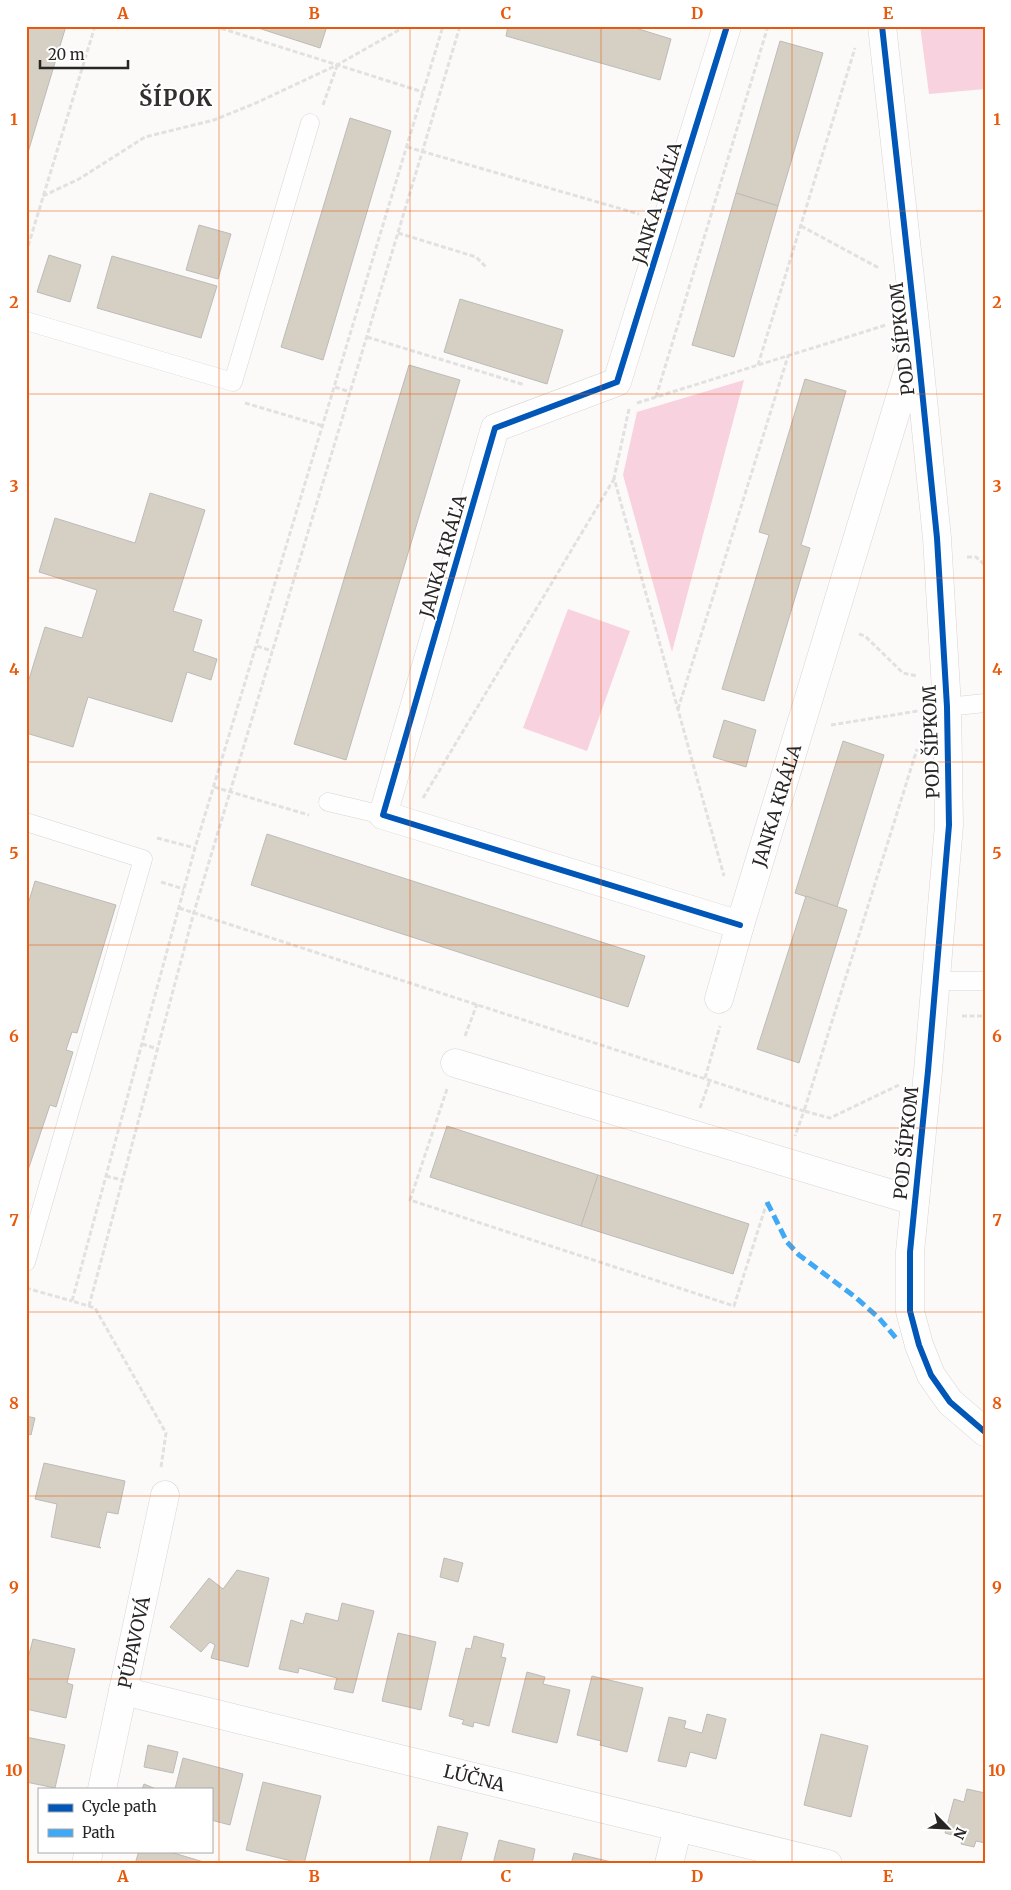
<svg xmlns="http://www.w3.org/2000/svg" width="1011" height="1890" viewBox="0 0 1011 1890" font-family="Merriweather,serif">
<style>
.green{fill:#f8d2de}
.building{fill:#d5d0c3;stroke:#bcbbb9}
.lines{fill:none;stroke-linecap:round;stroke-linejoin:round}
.service-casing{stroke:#d7d5d4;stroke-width:19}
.minor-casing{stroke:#d7d5d4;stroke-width:29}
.path{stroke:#e2e1e1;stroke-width:3;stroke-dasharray:5 2.5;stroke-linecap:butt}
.service{stroke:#fffefe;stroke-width:18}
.minor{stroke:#fffefe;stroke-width:28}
.quiet{stroke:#3fa9f5;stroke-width:5;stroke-dasharray:10 5;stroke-linecap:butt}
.cycleway-casing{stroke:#fff;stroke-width:9}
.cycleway{stroke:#0057b8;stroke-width:6}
.grid{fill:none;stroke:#e8590c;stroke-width:1;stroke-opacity:0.55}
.labels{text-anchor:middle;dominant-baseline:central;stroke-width:4;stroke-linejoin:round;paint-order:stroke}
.street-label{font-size:18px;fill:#272625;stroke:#fff}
.district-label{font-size:22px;font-weight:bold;letter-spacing:1px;fill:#32302e;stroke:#fff}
.neatline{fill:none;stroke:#e8590c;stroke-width:2}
.grid-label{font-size:16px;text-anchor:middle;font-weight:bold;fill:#e8590c}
</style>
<rect width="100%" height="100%" fill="#fcfaf8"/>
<g class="green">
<polygon points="920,26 985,26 985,89 929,94"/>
<polygon points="744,380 672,652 623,475 637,412"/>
<polygon points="568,609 630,631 587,751 523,728"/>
</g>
<g class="building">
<polygon points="26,26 66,26 26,159"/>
<polygon points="252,26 327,26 320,48"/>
<polygon points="508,26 629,26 671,39 660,80 506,36"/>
<polygon points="780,41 823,53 778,206 736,193"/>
<polygon points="350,118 391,131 323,360 281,347"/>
<polygon points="736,193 778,206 734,357 692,345"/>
<polygon points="199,225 231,234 218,279 186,270"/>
<polygon points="49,255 81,265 70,302 37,292"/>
<polygon points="112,256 217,286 201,338 97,308"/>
<polygon points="460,299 563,330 547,384 444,352"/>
<polygon points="409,365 460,380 346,760 294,744"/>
<polygon points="805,379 846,391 801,545 810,548 764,701 722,689 769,535 759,532"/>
<polygon points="150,493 205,510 173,611 202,620 193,651 217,659 211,680 187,672 172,722 88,697 73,747 26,733 26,689 45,627 82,638 97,590 39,572 55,518 135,543"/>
<polygon points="724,720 756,730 746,767 713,757"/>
<polygon points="843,741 884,755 837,907 795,893"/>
<polygon points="267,834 645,956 628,1007 251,885"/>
<polygon points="35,881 116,905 77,1033 72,1032 66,1050 73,1052 56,1107 50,1105 26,1176 26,911"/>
<polygon points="806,896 847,910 799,1063 757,1049"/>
<polygon points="447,1126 598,1175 581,1226 430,1177"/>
<polygon points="598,1175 749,1224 733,1274 581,1226"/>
<polygon points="26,1416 35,1418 31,1435 26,1433"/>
<polygon points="44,1463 125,1481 118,1514 107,1512 99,1546 101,1548 51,1537 57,1504 35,1499"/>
<polygon points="444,1558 463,1563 458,1582 440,1577"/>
<polygon points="237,1570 269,1578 248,1667 211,1658 215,1645 210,1642 201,1652 170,1627 209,1578 223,1589"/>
<polygon points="342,1603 374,1611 353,1693 334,1689 337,1678 299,1668 298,1673 279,1669 291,1620 303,1624 306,1613 338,1621"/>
<polygon points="398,1633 436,1642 421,1710 382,1701"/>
<polygon points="474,1636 504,1644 501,1657 506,1658 489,1726 474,1722 473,1727 462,1724 464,1720 449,1716 466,1648 471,1649"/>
<polygon points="33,1639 75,1649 67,1683 73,1685 66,1718 26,1709 26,1666"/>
<polygon points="527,1672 545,1677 543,1684 570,1690 557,1743 512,1732"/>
<polygon points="592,1676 643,1688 627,1752 600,1745 601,1741 577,1735"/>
<polygon points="707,1714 726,1719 716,1759 690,1752 686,1767 658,1761 669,1717 686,1721 684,1728 702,1733"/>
<polygon points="821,1734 868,1746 851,1817 804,1805"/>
<polygon points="26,1737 65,1745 55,1788 26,1782"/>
<polygon points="148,1745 178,1752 173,1773 144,1767"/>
<polygon points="183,1758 243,1774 230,1825 211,1820 211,1789 175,1789"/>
<polygon points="263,1782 321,1796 304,1864 246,1850"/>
<polygon points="144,1784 156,1789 142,1789"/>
<polygon points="967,1789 985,1793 985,1843 976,1841 974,1847 961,1844 963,1838 945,1833 954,1799 964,1802"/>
<polygon points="438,1826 468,1833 460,1864 429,1864"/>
<polygon points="499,1840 535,1849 532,1864 493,1864"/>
<polygon points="139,1851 167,1851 207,1863 135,1864"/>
<polygon points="574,1853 620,1864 571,1864"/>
</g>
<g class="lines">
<defs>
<g id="service">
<polyline points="26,321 233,382 310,123"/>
<polyline points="947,707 985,703"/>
<polyline points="328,802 383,815"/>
<polyline points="26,822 143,859 26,1262"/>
<polyline points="936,981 985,981"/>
</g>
<g id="minor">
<polyline points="727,26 617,382 495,428 383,815 740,925"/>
<polyline points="882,26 917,341 937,538 947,707 949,825 928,1071 910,1252 910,1311 919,1345 931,1375 950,1402 985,1432"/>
<path id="s1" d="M719 999 740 925 914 352"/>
<polyline points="455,1063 915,1201"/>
<path id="s2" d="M123 1691 828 1864"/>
<path id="s3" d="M102 1789 165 1495"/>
<polyline points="86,1864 89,1851"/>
<polyline points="669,1864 678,1827"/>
</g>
</defs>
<use href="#service" class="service-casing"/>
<use href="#minor" class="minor-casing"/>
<g class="path">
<polyline points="214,26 423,92"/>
<polyline points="323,105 337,66"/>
<polyline points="407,147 639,214"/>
<polyline points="43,196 79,179 145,137 214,120 256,103 337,65 406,26"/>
<polyline points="801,226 879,268"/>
<polyline points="398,233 476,257 486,267"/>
<polyline points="26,253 95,26"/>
<polyline points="367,337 525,385"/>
<polyline points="758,365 855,48"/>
<polyline points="335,387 350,392"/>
<polyline points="656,397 768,26"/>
<polyline points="245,403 323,426"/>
<polyline points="637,403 886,325"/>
<polyline points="629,409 614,478 724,876"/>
<polyline points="967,557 976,557 985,565"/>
<polyline points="859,634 865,636 903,673 917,676"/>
<polyline points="257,646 272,651"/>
<polyline points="678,709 788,356"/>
<polyline points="831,725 918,711"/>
<polyline points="214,787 309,815"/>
<polyline points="423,798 614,479"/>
<polyline points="157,838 195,848"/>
<polyline points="161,882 184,889"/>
<polyline points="179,908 804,1111 795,1136"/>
<polyline points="962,1016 985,1016"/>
<polyline points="465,1036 477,1004"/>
<polyline points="142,1044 158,1049"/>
<polyline points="705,1078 720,1026"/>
<polyline points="899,1085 830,1118 804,1111 917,749"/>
<polyline points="447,1089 410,1200 734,1306 767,1202"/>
<polyline points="700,1108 710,1080"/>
<polyline points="106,1176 122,1180"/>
<polyline points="26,1288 72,1301"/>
<polyline points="89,1306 194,912 460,26"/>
<polyline points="161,1467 166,1433 95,1308 72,1301 195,848 443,26"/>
</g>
<use href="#service" class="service"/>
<use href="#minor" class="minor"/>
<polyline class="quiet" points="767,1202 787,1242 799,1255 854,1296 879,1318 896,1338"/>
<defs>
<g id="cycleway">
<polyline points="727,26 617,382 495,428 383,815 740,925"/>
<polyline points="882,26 917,341 937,538 947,707 949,825 928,1071 910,1252 910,1311 919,1345 931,1375 950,1402 985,1432"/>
</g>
</defs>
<use href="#cycleway" class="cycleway-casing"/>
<use href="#cycleway" class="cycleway"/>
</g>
<path class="grid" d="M219 26V1864M410 26V1864M601 26V1864M792 26V1864M26 211H985M26 394H985M26 578H985M26 762H985M26 945H985M26 1128H985M26 1312H985M26 1496H985M26 1679H985"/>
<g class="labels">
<g class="street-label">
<text transform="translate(657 203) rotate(-73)">JANKA KRÁĽA</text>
<text transform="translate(902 339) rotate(-96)">POD ŠÍPKOM</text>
<text transform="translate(443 556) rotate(-74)">JANKA KRÁĽA</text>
<text transform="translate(931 742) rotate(-92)">POD ŠÍPKOM</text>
<text stroke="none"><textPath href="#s1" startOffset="202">JANKA KRÁĽA</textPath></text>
<text transform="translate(906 1143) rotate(-84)">POD ŠÍPKOM</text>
<text stroke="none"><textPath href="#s3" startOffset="150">PÚPAVOVÁ</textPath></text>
<text stroke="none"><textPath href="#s2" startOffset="362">LÚČNA</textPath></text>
</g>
<g class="district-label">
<text x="176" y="98">ŠÍPOK</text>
</g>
</g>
<rect width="1011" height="1890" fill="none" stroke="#ffffff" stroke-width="55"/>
<rect x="38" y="1788" width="175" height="65" fill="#ffffff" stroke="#a9a8a8"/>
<rect x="48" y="1804" width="25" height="8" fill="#0057b8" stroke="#a9a8a8"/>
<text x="82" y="1812" font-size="15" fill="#272625">Cycle path</text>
<rect x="48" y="1829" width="25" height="8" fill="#3fa9f5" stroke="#a9a8a8"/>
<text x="82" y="1838" font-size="15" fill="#272625">Path</text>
<g transform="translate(948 1828) rotate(114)" stroke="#ffffff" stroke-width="4" paint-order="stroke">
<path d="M0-4L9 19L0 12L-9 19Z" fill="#272625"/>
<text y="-8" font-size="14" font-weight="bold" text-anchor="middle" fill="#272625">N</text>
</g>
<path d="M40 60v8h88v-8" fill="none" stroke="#272625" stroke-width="2.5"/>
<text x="48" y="60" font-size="15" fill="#272625" stroke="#ffffff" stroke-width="4" paint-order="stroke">20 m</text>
<rect x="28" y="28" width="956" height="1834" class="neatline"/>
<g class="grid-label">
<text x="123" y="19">A</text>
<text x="314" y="19">B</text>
<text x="506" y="19">C</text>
<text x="697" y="19">D</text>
<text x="888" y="19">E</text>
<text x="14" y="125">1</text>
<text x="997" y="125">1</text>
<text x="14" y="308">2</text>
<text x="997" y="308">2</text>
<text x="14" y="492">3</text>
<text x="997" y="492">3</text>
<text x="14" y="675">4</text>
<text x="997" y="675">4</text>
<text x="14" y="859">5</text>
<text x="997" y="859">5</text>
<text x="14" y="1042">6</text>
<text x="997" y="1042">6</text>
<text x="14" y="1226">7</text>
<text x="997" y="1226">7</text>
<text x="14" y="1409">8</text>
<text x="997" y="1409">8</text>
<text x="14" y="1593">9</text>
<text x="997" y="1593">9</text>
<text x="14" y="1776">10</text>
<text x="997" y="1776">10</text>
<text x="123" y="1882">A</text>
<text x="314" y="1882">B</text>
<text x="506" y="1882">C</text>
<text x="697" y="1882">D</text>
<text x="888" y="1882">E</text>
</g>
</svg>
